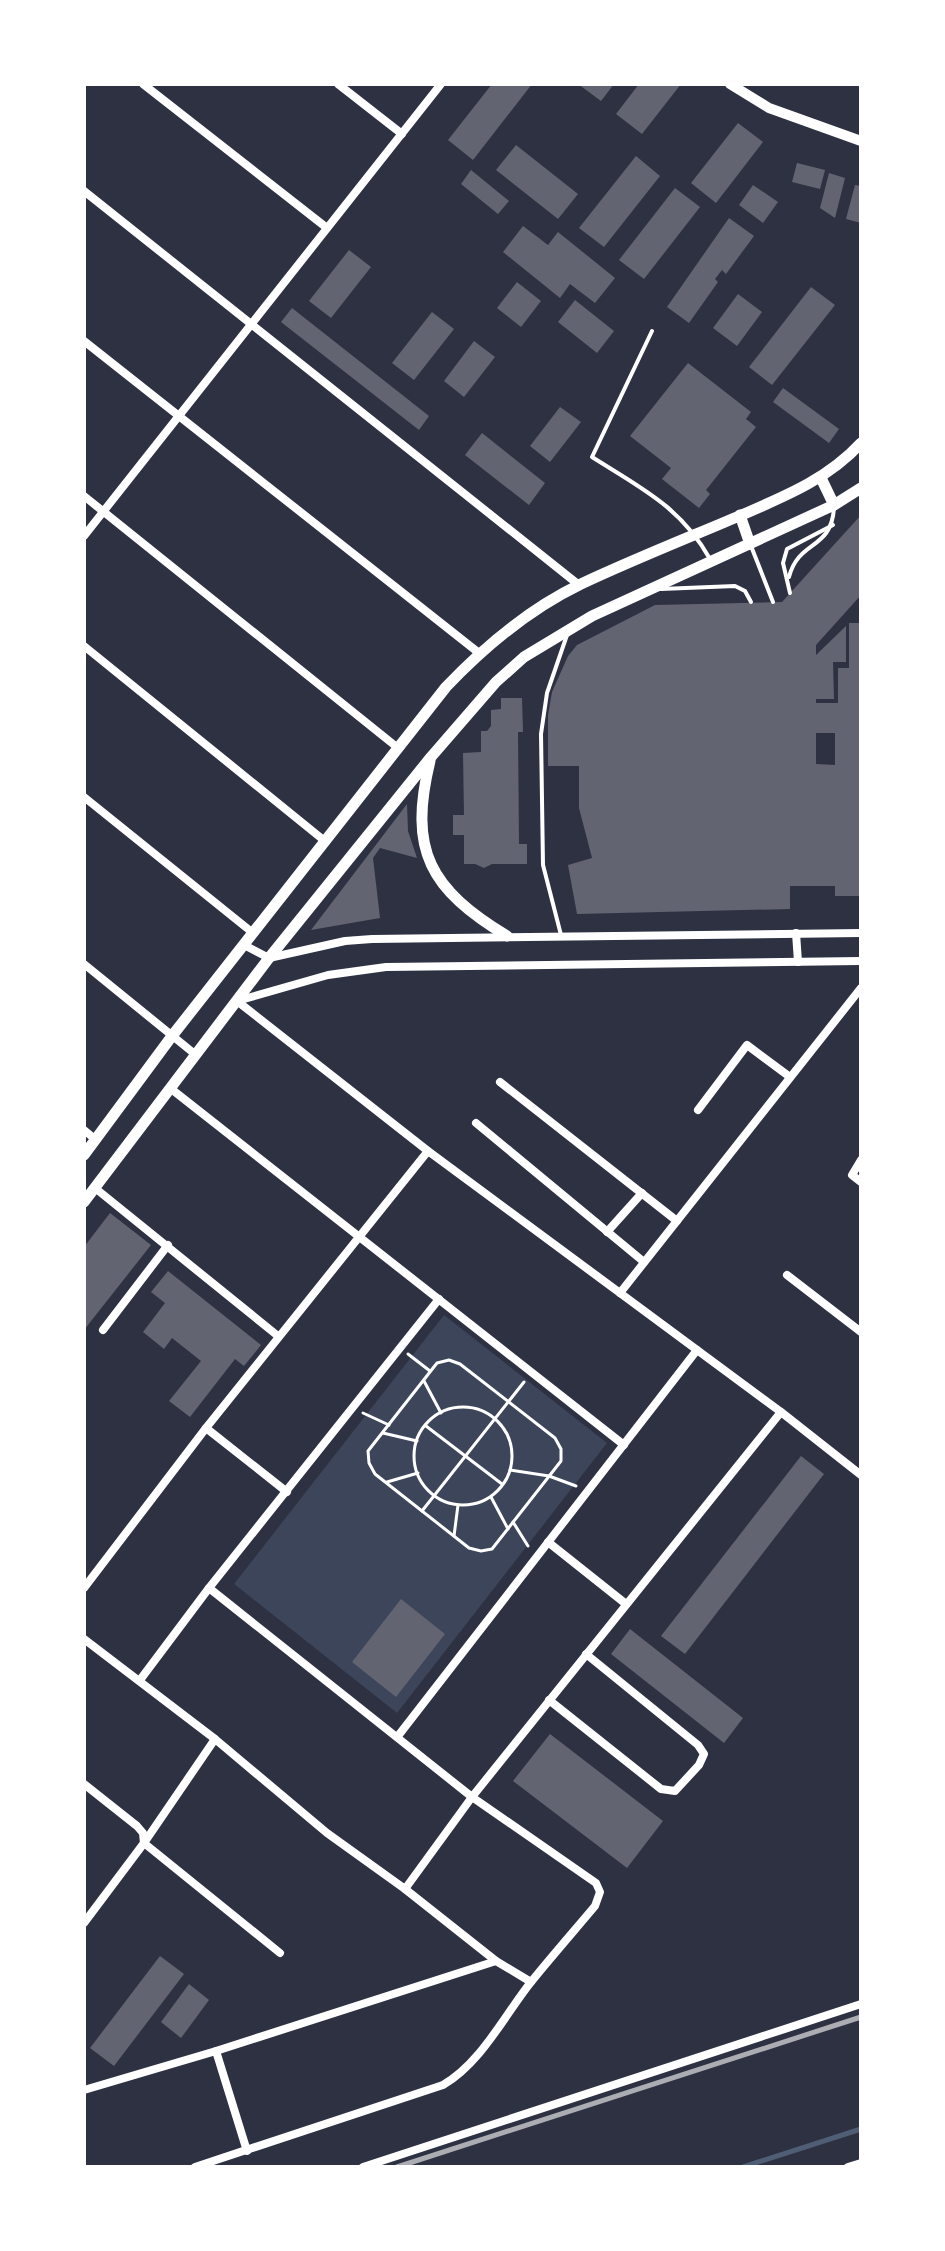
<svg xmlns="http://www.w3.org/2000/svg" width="945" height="2251" viewBox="0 0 945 2251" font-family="Roboto,sans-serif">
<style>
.green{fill:#3c4559}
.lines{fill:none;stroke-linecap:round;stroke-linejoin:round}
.stream{stroke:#4f5d75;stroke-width:5}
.building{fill:#626471;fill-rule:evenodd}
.path{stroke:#fff;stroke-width:3}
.service{stroke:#fff;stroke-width:4}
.minor{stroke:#fff;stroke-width:8}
.tertiary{stroke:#fff;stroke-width:10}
.secondary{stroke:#fff;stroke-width:11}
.rail{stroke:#abadb3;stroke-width:5}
</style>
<rect width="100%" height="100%" fill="#2d3142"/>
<polygon class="green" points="444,1315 607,1443 397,1713 234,1584"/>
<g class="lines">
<polyline class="stream" points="743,2167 861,2129"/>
</g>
<g class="building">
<polygon points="492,84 532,84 473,160 448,140"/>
<polygon points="578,84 614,84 601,101"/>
<polygon points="639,84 681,84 642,134 616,114"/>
<polygon points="738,123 763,142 716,203 691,183"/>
<polygon points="516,145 578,194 558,219 496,170"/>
<polygon points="636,156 660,176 604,247 579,228"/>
<polygon points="797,163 825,170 820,189 792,182"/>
<polygon points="471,170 509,201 498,214 461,184"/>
<polygon points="829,173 845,178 835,218 820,208"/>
<polygon points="753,185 778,202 763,223 739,205"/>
<polygon points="855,185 861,186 861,223 846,219"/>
<polygon points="675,188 700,207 644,279 619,260"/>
<polygon points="729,218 754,236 726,274 722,270 715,279 718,282 689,323 667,307"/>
<polygon points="523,226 548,245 558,232 615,278 595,303 570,284 560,298 503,252"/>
<polygon points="349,250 371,267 331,318 309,301"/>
<polygon points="517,282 541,301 521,327 497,308"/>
<polygon points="811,287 835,305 772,385 749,367"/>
<polygon points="738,294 762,312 737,346 713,328"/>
<polygon points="575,300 614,331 597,353 558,322"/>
<polygon points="292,308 429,416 419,430 281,322"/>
<polygon points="432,312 454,329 414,380 392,363"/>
<polygon points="474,341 495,357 464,397 444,381"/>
<polygon points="688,363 751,412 746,419 756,427 706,490 710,494 699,508 662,479 671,468 630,436"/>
<polygon points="783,388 839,429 829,443 773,402"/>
<polygon points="560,407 581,422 550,462 530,446"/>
<polygon points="482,433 545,483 529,505 465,455"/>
<path d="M861 515V595L816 645V655L846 626V662H833L834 699H816V703H838V668H849V623H861V896H835V886H790V909L577 914 568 865 592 858 579 808V766H548V715L552 692 568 656 577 645 655 605 782 602ZM816 733H835V765L816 764Z"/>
<polygon points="501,698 522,698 523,732 518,732 519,844 527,844 527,864 492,864 484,868 475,864 464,864 464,835 453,835 453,815 464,815 463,753 481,752 481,731 487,731 491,726 491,710 501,709"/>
<polygon points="407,804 408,831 417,858 380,848 373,858 380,918 311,930"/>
<polygon points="110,1213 151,1245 84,1330 84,1247"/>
<polygon points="168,1271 261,1345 244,1366 235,1359 190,1417 169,1401 201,1361 172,1338 164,1349 143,1332 165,1303 151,1292"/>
<polygon points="801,1456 824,1474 685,1654 661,1636"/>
<polygon points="401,1599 445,1634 396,1697 352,1662"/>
<polygon points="630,1629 743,1718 724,1743 611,1654"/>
<polygon points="550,1734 663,1821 627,1868 513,1781"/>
<polygon points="160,1956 184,1974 114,2066 90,2048"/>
<polygon points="189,1984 209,2000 181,2038 161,2022"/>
</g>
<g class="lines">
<g class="path">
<polyline points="408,1354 430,1371"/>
<polygon points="449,1360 460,1364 555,1438 561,1449 561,1461 492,1549 481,1551 469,1548 375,1474 369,1463 368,1451 437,1363"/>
<polyline points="424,1381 441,1413"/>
<circle cx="463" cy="1456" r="49"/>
<polyline points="363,1413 389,1425"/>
<polyline points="426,1426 502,1484"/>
<polyline points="383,1433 417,1441"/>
<polyline points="510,1470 549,1476 576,1486"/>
<polyline points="387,1482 418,1473"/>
<polyline points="491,1497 508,1529"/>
<polyline points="422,1511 524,1382"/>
<polyline points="513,1522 528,1546"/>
<polyline points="454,1536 458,1505"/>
</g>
<g class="service">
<path d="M652 331 592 457C641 488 681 507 710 559"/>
<polyline points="751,546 773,602"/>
<path d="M789 577C799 539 831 551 834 508"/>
<polyline points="661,589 735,586 745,591 751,602"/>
<polyline points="790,593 783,563 787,549 833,525"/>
<polyline points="561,935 543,865 541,734 547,693 567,635"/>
</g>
<g class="minor">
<polyline points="143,84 327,228"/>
<polyline points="338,84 402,134"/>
<polyline points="84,191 579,585"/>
<polyline points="84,341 479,653"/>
<polyline points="84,496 398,748"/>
<polyline points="84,536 441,84"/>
<polyline points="84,646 326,842"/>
<polyline points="84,797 253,933"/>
<polyline points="796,933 798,962"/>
<polyline points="244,945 269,958 345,941 372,939 861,933"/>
<polyline points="84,964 196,1055"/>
<polyline points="237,1001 428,1151 781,1412 861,1475"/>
<polyline points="237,1001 328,975 386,967 861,961"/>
<polyline points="500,1082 677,1221"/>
<polyline points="170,1088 624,1445"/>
<polyline points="698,1110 747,1045 790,1077"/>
<polyline points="476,1123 644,1262"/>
<polyline points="84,1130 96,1140"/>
<polyline points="861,1160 852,1175 861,1182"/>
<polyline points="95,1188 278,1336"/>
<polyline points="607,1232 642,1193"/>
<polyline points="787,1275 861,1332"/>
<polyline points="620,1293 861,988"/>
<polyline points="103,1330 168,1245"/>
<polyline points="206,1428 287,1492"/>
<polyline points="548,1542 626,1604"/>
<polyline points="84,1588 206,1428 428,1151"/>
<polyline points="84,1639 215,1739 327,1833 405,1889 496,1961 531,1982"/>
<polyline points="140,1680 209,1588 439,1299"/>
<polyline points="549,1700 661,1789 675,1791 699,1765 704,1754 698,1745 586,1654"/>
<polyline points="398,1736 697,1350"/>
<polyline points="84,1784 137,1826 143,1833 144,1843 280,1953"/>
<polyline points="405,1889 472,1797 781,1412"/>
<polyline points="84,1923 144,1843 215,1739"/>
<polyline points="216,2051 247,2151"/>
<polyline points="84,2090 216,2051 496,1961"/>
<path d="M195 2167 443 2085C481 2063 504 2016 531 1982 552 1956 574 1931 595 1906L600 1892 596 1883 472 1797 209 1588"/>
<polyline points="363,2167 861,2004"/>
<polyline points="848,2167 861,2163"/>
</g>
<polyline class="tertiary" points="730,84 769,108 861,141"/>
<g class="secondary">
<polyline points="821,478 834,505"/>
<polyline points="740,515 750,544"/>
<path d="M430 761C408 851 430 889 507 936"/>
<path d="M84 1155 172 1036 446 687C485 646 529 609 581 584 632 560 685 539 737 517 783 497 827 480 861 443"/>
<polyline points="84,1202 269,958 431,757 496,682 524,657 592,616 834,505 861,488"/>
</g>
<polyline class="rail" points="397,2167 861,2017"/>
</g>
<rect width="945" height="2251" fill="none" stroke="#ffffff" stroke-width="172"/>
</svg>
